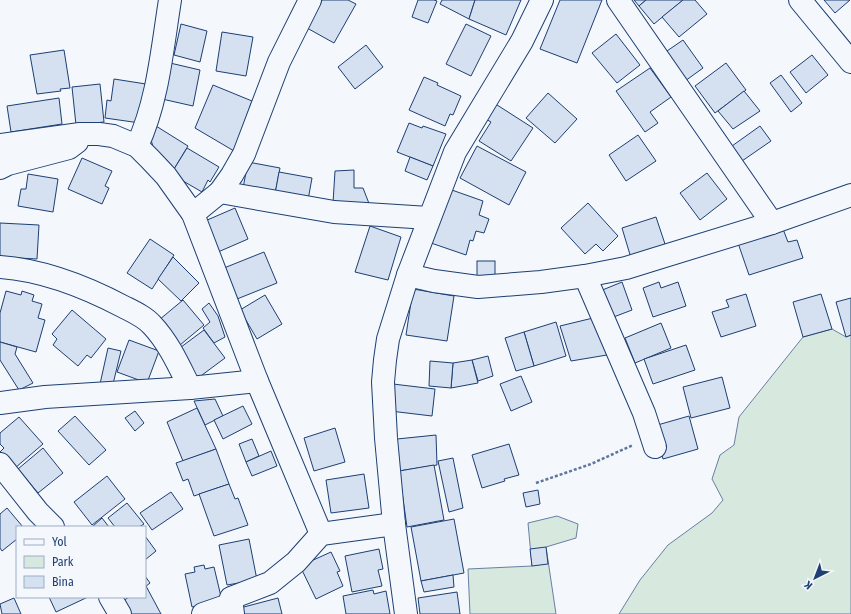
<svg xmlns="http://www.w3.org/2000/svg" width="851" height="614" viewBox="0 0 851 614" font-family="'Fira Sans Condensed',sans-serif">
<style>
.green{fill:#d7e8df;stroke:#687fa3}
.building{fill:#d5e0f0;stroke:#1d3f73}
.lines{fill:none;stroke-linecap:round;stroke-linejoin:round}
.minor-casing{stroke:#1d3f73;stroke-width:24}
.path{stroke:#5e769c;stroke-width:2.5;stroke-dasharray:3 2;stroke-linecap:butt}
.minor{stroke:#f4f7fb;stroke-width:22}
</style>
<rect width="100%" height="100%" fill="#f4f7fb"/>
<g class="green">
<polygon points="832,329 846,337 851,335 851,614 619,614 640,580 668,545 712,513 723,500 712,479 720,455 734,445 739,417 803,337"/>
<polygon points="557,516 578,524 576,538 546,547 556,614 470,614 468,569 532,566 528,523"/>
</g>
<g class="building">
<polygon points="322,0 348,0 356,4 334,43 307,28"/>
<polygon points="418,0 434,0 437,1 428,23 412,17"/>
<polygon points="442,0 475,0 469,19 440,4"/>
<polygon points="475,0 521,0 506,35 469,19"/>
<polygon points="560,0 602,0 577,63 540,49"/>
<polygon points="634,0 646,0 639,6"/>
<polygon points="646,0 683,0 654,24 639,6"/>
<polygon points="683,0 695,0 707,14 679,37 662,17"/>
<polygon points="824,0 850,0 835,13"/>
<polygon points="181,24 207,31 200,62 174,55"/>
<polygon points="466,24 491,36 471,76 446,64"/>
<polygon points="222,32 253,37 246,76 216,71"/>
<polygon points="616,34 640,65 617,83 592,53"/>
<polygon points="683,40 703,68 685,81 664,53"/>
<polygon points="366,45 383,67 355,89 338,67"/>
<polygon points="64,50 70,88 60,89 61,91 37,94 30,55"/>
<polygon points="812,55 828,75 806,93 790,72"/>
<polygon points="170,63 200,70 193,106 162,99"/>
<polygon points="726,63 746,90 715,113 695,86"/>
<polygon points="650,68 671,97 650,112 658,123 645,132 616,91"/>
<polygon points="781,75 802,103 791,112 770,83"/>
<polygon points="424,77 438,83 437,85 461,96 453,115 450,114 445,126 409,110"/>
<polygon points="114,79 146,84 140,123 105,118 107,100 111,101"/>
<polygon points="100,84 104,122 76,125 72,87"/>
<polygon points="213,85 252,101 234,151 195,128"/>
<polygon points="744,91 760,111 733,129 718,111"/>
<polygon points="548,93 577,119 555,143 526,118"/>
<polygon points="59,98 62,124 11,132 7,106"/>
<polygon points="494,103 533,128 511,161 479,141 491,122 484,118"/>
<polygon points="409,123 422,128 423,126 446,134 433,166 397,152"/>
<polygon points="156,126 188,146 171,174 155,154 150,136"/>
<polygon points="760,126 771,141 742,161 732,146"/>
<polygon points="638,135 656,161 626,181 609,155"/>
<polygon points="477,146 526,172 509,205 460,178"/>
<polygon points="187,148 219,167 210,182 208,180 202,192 171,174"/>
<polygon points="410,157 433,166 427,180 405,171"/>
<polygon points="82,158 112,171 105,186 109,188 102,204 68,189"/>
<polygon points="248,162 280,168 275,194 243,188"/>
<polygon points="354,170 354,188 363,188 370,206 333,203 335,171"/>
<polygon points="279,172 312,178 308,200 275,194"/>
<polygon points="707,173 727,199 700,220 680,193"/>
<polygon points="28,174 58,179 53,212 18,206 21,189 26,189"/>
<polygon points="449,189 483,201 479,215 489,219 484,233 476,231 473,241 470,240 466,255 431,243"/>
<polygon points="588,203 618,236 603,251 596,244 585,254 561,228"/>
<polygon points="235,208 248,239 218,252 205,221"/>
<polygon points="656,217 666,247 631,258 622,228"/>
<polygon points="0,223 39,225 37,259 0,257"/>
<polygon points="370,226 401,237 388,280 355,272"/>
<polygon points="783,229 788,242 797,240 803,258 749,275 738,243"/>
<polygon points="150,239 174,255 152,289 127,273"/>
<polygon points="264,252 277,283 237,299 224,268"/>
<polygon points="173,257 199,283 181,301 158,279"/>
<rect x="477" y="261" width="18" height="17"/>
<polygon points="622,282 632,310 611,318 600,291"/>
<polygon points="659,282 661,288 678,282 686,306 653,317 643,288"/>
<polygon points="413,289 454,296 447,341 406,335"/>
<polygon points="6,291 21,295 22,291 34,295 32,301 42,304 38,318 45,320 36,352 0,342 0,313"/>
<polygon points="746,294 756,326 721,337 712,312 729,307 726,300"/>
<polygon points="821,294 832,329 803,337 793,302"/>
<polygon points="265,295 282,324 257,339 240,310"/>
<polygon points="851,298 851,335 846,337 836,302"/>
<polygon points="183,300 204,325 180,345 159,320"/>
<polygon points="209,303 218,316 225,337 214,343 203,328 210,322 202,309"/>
<polygon points="72,310 106,339 91,358 87,355 78,366 53,345 57,339 52,334"/>
<polygon points="593,318 607,355 571,361 560,326"/>
<polygon points="556,322 566,356 534,366 524,332"/>
<polygon points="661,323 671,348 635,363 625,338"/>
<polygon points="204,330 225,358 198,378 177,350"/>
<polygon points="524,332 534,366 516,371 505,338"/>
<polygon points="129,340 159,351 147,383 117,372"/>
<polygon points="0,342 17,347 15,354 33,383 19,390 0,360"/>
<polygon points="686,345 695,370 653,384 644,359"/>
<polygon points="108,348 121,351 113,384 100,384"/>
<polygon points="488,356 493,376 478,381 472,360"/>
<polygon points="472,360 478,383 451,388 453,363"/>
<polygon points="430,361 453,363 451,388 429,386"/>
<polygon points="521,376 532,402 511,411 500,384"/>
<polygon points="722,377 730,408 691,418 683,387"/>
<polygon points="393,384 435,389 432,416 390,411"/>
<polygon points="215,399 223,416 205,425 194,401"/>
<polygon points="243,406 252,424 223,439 214,420"/>
<polygon points="197,408 216,449 183,461 167,422"/>
<polygon points="135,411 144,423 135,431 125,418"/>
<polygon points="75,416 106,450 89,465 58,431"/>
<polygon points="689,416 698,449 663,459 654,426"/>
<polygon points="19,417 43,444 15,468 0,452 4,448 0,444 0,433"/>
<polygon points="335,428 345,462 314,471 304,438"/>
<polygon points="436,435 437,465 399,471 397,439"/>
<polygon points="252,439 259,456 246,462 239,444"/>
<polygon points="509,444 519,475 504,479 505,481 482,488 472,455"/>
<polygon points="43,448 63,473 38,493 18,469"/>
<polygon points="216,449 229,484 194,496 188,479 183,481 176,463"/>
<polygon points="271,451 277,466 252,476 246,462"/>
<polygon points="453,458 463,508 449,512 438,461"/>
<polygon points="434,465 444,520 407,527 399,471"/>
<polygon points="364,474 369,508 331,513 326,480"/>
<polygon points="107,476 125,499 92,525 74,502"/>
<polygon points="229,484 235,499 238,498 248,525 214,536 199,494"/>
<polygon points="538,490 540,504 526,507 523,493"/>
<polygon points="171,492 183,509 152,530 140,513"/>
<polygon points="127,503 144,524 139,527 115,527 108,518"/>
<polygon points="7,508 23,527 17,527 17,539 2,551 0,548 0,514"/>
<polygon points="102,518 109,527 92,527"/>
<polygon points="454,519 464,573 421,581 411,527"/>
<polygon points="145,536 156,551 145,560"/>
<polygon points="249,539 257,580 227,585 219,545"/>
<polygon points="546,547 548,564 532,566 530,549"/>
<polygon points="379,549 383,569 378,570 382,586 352,592 345,556"/>
<polygon points="331,552 340,571 337,572 343,586 316,599 300,566"/>
<polygon points="204,565 205,569 214,567 222,601 192,607 185,574 195,572 194,567"/>
<polygon points="453,575 454,587 424,592 421,581"/>
<polygon points="145,576 150,583 145,587"/>
<polygon points="146,586 161,614 129,614 123,601 129,597 145,597 145,587"/>
<polygon points="373,590 374,594 386,591 390,614 346,614 343,596"/>
<polygon points="457,592 460,614 420,614 418,598"/>
<polygon points="49,597 88,597 56,612"/>
<polygon points="14,598 21,614 2,614 0,604"/>
<polygon points="278,598 282,614 242,614 240,608"/>
</g>
<g class="lines">
<defs>
<g id="minor">
<polyline points="618,0 772,223"/>
<polyline points="800,0 851,62"/>
<polyline points="0,145 80,134 99,134 113,136 137,146 150,159 166,176 193,214 257,381 321,534"/>
<path d="M137 146C158 101 162 50 170 0"/>
<polyline points="0,168 8,164 69,148 77,142"/>
<polyline points="220,192 334,212 429,218"/>
<polyline points="193,214 220,192 232,175 244,154 279,62 310,0"/>
<path d="M0 267C44 270 86 287 124 307 134 312 145 317 152 325 169 343 179 366 190 388"/>
<polyline points="408,275 434,281 478,287 541,282 585,276 626,268 655,259 772,223 851,195"/>
<polyline points="585,276 644,413 655,447"/>
<polyline points="0,403 45,397 190,388 257,381"/>
<polyline points="0,464 38,512 53,527"/>
<polyline points="110,597 120,614"/>
<polyline points="203,614 232,604"/>
<polyline points="233,614 231,598 270,583 296,562 321,534 394,524"/>
<polyline points="406,614 394,524 386,438 383,382 385,360 388,339 408,275 455,152 522,41 542,0"/>
</g>
</defs>
<use href="#minor" class="minor-casing"/>
<polyline class="path" points="536,483 591,464 633,445"/>
<use href="#minor" class="minor"/>
</g>
<rect x="16" y="526" width="130" height="72" fill="#f4f7fb" stroke="#9eadc5"/>
<rect x="24" y="539" width="20" height="6" fill="#f4f7fb" stroke="#9eadc5"/>
<text x="52" y="546" font-size="12" fill="#1d3f73">Yol</text>
<rect x="24" y="556" width="20" height="12" fill="#d7e8df" stroke="#9eadc5"/>
<text x="52" y="566" font-size="12" fill="#1d3f73">Park</text>
<rect x="24" y="576" width="20" height="12" fill="#d5e0f0" stroke="#9eadc5"/>
<text x="52" y="586" font-size="12" fill="#1d3f73">Bina</text>
<g transform="translate(815 578) rotate(222)" stroke="#f4f7fb" stroke-width="3" paint-order="stroke">
<path d="M0-3L7 15L0 10L-7 15Z" fill="#1d3f73"/>
<text y="-6" font-size="11" font-weight="bold" text-anchor="middle" fill="#1d3f73">K</text>
</g>
</svg>
